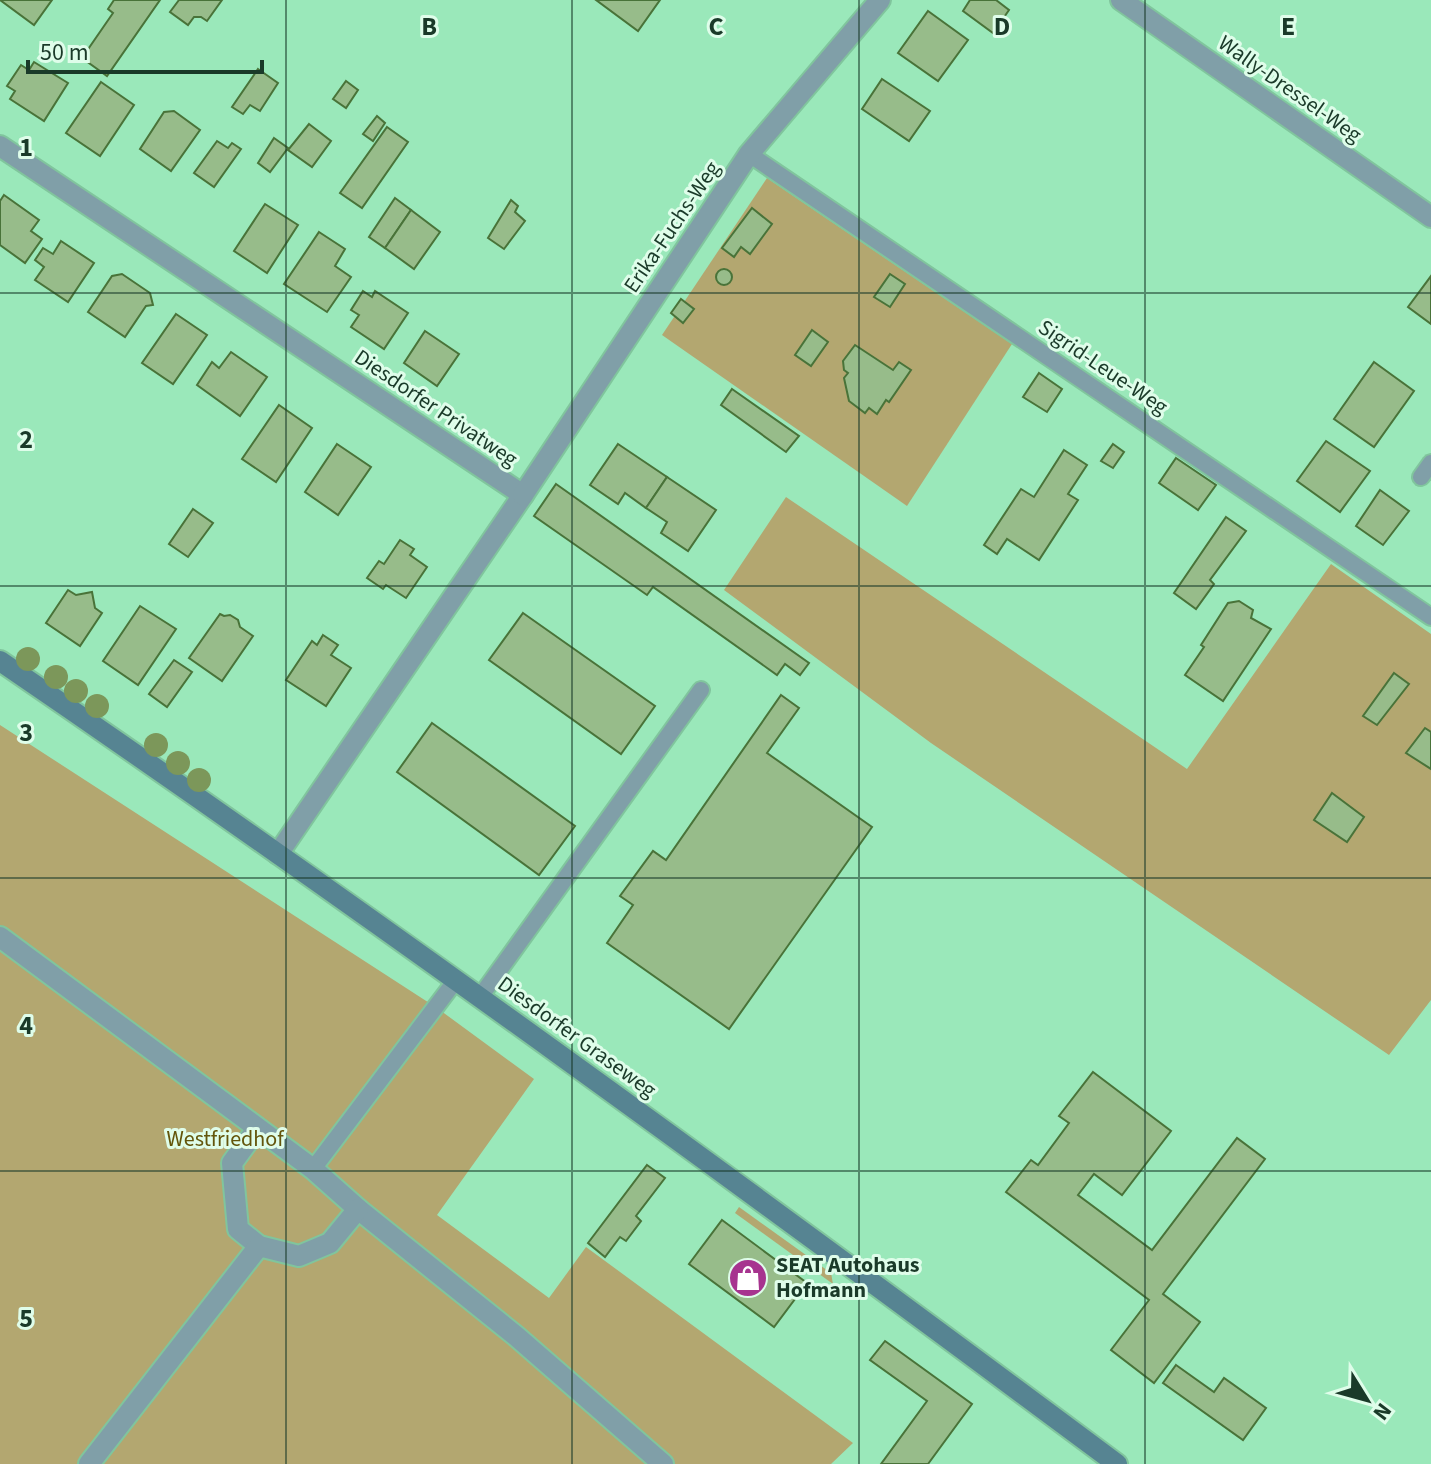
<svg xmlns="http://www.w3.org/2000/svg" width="1431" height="1464" viewBox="0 0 1431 1464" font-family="'Source Sans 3',sans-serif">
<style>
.green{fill:#b3a770}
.building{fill:#97bc8a;stroke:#497339;stroke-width:2}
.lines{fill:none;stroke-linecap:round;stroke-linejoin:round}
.lane-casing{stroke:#80c59d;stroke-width:20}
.street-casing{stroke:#80c59d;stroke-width:24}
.secondary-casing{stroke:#80c59d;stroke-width:24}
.lane{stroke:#809fa8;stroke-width:16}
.street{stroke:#809fa8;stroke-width:20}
.secondary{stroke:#568492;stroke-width:20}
.tree{fill:#7c975a}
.grid{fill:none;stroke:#1a3a29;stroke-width:2;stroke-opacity:0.55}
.labels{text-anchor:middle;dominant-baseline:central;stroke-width:6;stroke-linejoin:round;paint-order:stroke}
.street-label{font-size:22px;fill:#1a3a29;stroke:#dffdea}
.park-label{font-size:22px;fill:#63550b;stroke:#dffdea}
.poi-label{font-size:22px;font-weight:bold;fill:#1a3a29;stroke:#dffdea;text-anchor:start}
.grid-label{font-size:26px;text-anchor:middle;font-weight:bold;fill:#1a3a29;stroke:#dffdea;stroke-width:6;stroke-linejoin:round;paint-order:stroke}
</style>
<rect width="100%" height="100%" fill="#9ae8ba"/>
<g class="green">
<polygon points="767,178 1012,344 907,506 662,335"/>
<polygon points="786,497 1187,769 1331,564 1431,634 1431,1000 1389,1055 931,743 724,590"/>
<polygon points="0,725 437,1008 534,1079 437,1215 549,1298 586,1247 853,1443 831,1464 0,1464"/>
<polygon points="739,1207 831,1273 833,1284 735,1213"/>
</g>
<g class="building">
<polygon points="0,0 52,0 34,25"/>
<polygon points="114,0 160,0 107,76 82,58 113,13 108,9"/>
<polygon points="179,0 222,0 207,21 201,17 194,17 188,25 170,12"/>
<polygon points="596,0 660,0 638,31"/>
<polygon points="970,0 996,0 1009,10 993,33 963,11"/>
<polygon points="928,11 968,40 938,81 898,53"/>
<polygon points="34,62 68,83 44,121 10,99 15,91 7,86 21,65 29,70"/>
<polygon points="258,69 278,83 260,111 250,105 243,114 232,107"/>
<polygon points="882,79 930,111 909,141 862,109"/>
<polygon points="346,81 358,90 346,108 333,99"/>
<polygon points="101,82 134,105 100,156 66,133"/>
<polygon points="174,111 200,130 171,171 140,149 164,112"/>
<polygon points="377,116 385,123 373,141 363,134"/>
<polygon points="309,124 331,141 312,167 288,150"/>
<polygon points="387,127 408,142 362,208 340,193"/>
<polygon points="274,138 288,148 270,172 258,163"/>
<polygon points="217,141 228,148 232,143 241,149 214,187 194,173"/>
<polygon points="4,195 39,220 31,231 42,239 25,263 0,245 0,201"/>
<polygon points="395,198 411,210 385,248 369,237"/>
<polygon points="511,200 518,206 515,212 525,221 504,249 488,238"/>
<polygon points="265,204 298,225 267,273 234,251"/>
<polygon points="752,208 772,224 750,254 741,247 734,257 722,248"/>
<polygon points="411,210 440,232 414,269 385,248"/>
<polygon points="319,232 345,249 335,266 351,277 327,312 284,284"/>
<polygon points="61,241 94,263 68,302 35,280 44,267 35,260 43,248 53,254"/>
<circle cx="724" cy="277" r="8"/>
<polygon points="122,274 150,293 153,305 146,306 125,337 88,312 112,276"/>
<polygon points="890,274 905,284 890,307 874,297"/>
<polygon points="1431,276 1431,324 1408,307"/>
<polygon points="363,291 372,297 375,291 408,313 384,349 351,327 359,315 351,310"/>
<polygon points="681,299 694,309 683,323 671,313"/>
<polygon points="176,314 207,335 173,384 142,363"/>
<polygon points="812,330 828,342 811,366 795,355"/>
<polygon points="425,331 459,354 437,386 404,363"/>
<polygon points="855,345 893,370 899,362 911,370 889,402 886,400 877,414 869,408 865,413 849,401 844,378 848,373 844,370 843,361"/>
<polygon points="231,352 267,377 240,416 197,385 212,362 219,368"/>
<polygon points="1374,362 1414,391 1374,447 1334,419"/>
<polygon points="1039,373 1062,389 1047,412 1023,397"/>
<polygon points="732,389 799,436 786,452 721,405"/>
<polygon points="279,405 312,428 276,482 242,459"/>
<polygon points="1326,441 1370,471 1340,512 1297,481"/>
<polygon points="337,444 371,467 338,515 305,492"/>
<polygon points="618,444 667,477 646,508 625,493 618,504 590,485"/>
<polygon points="1113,444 1124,452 1113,468 1101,461"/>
<polygon points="1064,450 1087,465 1068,494 1078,500 1039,560 1007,539 997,554 984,545 1021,489 1034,497"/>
<polygon points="1176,458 1216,485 1198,510 1159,483"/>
<polygon points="667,477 716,510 688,551 661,533 667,522 646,508"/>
<polygon points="556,484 809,663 800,675 785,664 777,675 653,587 647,595 534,516"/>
<polygon points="1380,490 1409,511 1383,545 1356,526"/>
<polygon points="193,509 213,523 188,557 169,544"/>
<polygon points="1226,517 1246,531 1210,580 1214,584 1196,609 1174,593"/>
<polygon points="400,540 414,549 410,555 427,567 406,598 386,585 383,589 367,578 379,561 384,564"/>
<polygon points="68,590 76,595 92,592 95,608 102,613 80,646 46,623"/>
<polygon points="1239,601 1253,610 1251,618 1271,629 1223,701 1185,675 1204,647 1201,645 1228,603"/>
<polygon points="140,606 176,629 138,685 103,661"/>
<polygon points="523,613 655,706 621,754 489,660"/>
<polygon points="220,614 224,616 230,615 238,620 240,627 253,636 222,681 189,658"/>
<polygon points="323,635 338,645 331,655 351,668 326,706 286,680 312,641 317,645"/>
<polygon points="174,660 192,672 167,707 149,694"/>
<polygon points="1394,673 1409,684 1377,725 1363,716"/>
<polygon points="781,695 799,708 767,753 872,827 729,1029 607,943 633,905 620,896 653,851 666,860"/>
<polygon points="432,723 575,826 539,875 397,772"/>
<polygon points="1425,728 1431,732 1431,769 1406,753"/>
<polygon points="1332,793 1364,817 1347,842 1314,820"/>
<polygon points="1093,1072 1171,1131 1122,1195 1094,1174 1078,1195 1152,1250 1237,1138 1265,1159 1163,1294 1200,1322 1154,1383 1111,1350 1149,1300 1006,1192 1031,1160 1038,1165 1069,1123 1059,1116"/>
<polygon points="647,1165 665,1178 636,1216 641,1221 626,1241 620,1237 605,1257 588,1243"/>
<polygon points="722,1220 807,1283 774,1327 689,1264"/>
<polygon points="885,1341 972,1404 928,1464 881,1464 927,1401 870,1360"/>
<polygon points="1176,1365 1214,1392 1224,1378 1266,1408 1243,1440 1163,1383"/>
</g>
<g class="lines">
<defs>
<g id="lane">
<polyline points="749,154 1431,617"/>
<polyline points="1421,477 1431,463"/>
<polyline points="480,997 701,690"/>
<polyline points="313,1169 456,980"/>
</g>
<g id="street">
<polyline points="1121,0 1431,217"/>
<polyline points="0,146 523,495 278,854"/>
<polyline points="523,495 749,154 880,0"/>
<polyline points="0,937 313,1169 358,1209 516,1336 663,1464"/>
<polyline points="257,1129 232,1163 238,1229 259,1246"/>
<polyline points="89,1464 259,1246 299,1256 330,1243 358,1209"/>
</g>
<path id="secondary" d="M0 661C379 920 749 1190 1117 1464"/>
</defs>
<use href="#lane" class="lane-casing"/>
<use href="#street" class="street-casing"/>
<use href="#secondary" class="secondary-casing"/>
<use href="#lane" class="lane"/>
<use href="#street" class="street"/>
<use href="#secondary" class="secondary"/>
</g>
<g class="tree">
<circle cx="28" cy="659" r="12"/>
<circle cx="56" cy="677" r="12"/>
<circle cx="76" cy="691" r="12"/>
<circle cx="97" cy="706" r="12"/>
<circle cx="156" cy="745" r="12"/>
<circle cx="178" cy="763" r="12"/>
<circle cx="199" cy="780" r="12"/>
</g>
<path class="grid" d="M286 0V1464M572 0V1464M859 0V1464M1145 0V1464M0 293H1431M0 586H1431M0 878H1431M0 1171H1431"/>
<defs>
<symbol id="shop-disc" viewBox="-11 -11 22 22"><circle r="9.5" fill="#a7348f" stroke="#dffdea"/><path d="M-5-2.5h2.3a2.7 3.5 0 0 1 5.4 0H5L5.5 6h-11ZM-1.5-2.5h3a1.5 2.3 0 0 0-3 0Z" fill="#fff"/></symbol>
</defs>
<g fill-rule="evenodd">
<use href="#shop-disc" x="726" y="1256" width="44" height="44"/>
</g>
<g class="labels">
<g class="street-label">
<text transform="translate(1290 89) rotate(35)">Wally-Dressel-Weg</text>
<text transform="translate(672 227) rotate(-56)">Erika-Fuchs-Weg</text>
<text transform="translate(1103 367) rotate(34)">Sigrid-Leue-Weg</text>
<text transform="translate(436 408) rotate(34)">Diesdorfer Privatweg</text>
<text transform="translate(577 1037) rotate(36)">Diesdorfer Graseweg</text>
</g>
<g class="park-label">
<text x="225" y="1139">Westfriedhof</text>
</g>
<g class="poi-label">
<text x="776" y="1265">SEAT Autohaus<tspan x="776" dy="25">Hofmann</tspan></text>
</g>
</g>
<g class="grid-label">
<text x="429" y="35">B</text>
<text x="716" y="35">C</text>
<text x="1002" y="35">D</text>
<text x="1288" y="35">E</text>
<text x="26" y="156">1</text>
<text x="26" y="448">2</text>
<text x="26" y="741">3</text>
<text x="26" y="1034">4</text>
<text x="26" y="1327">5</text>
</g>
<g transform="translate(1367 1400) rotate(127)" stroke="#dffdea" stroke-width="6" paint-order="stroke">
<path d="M0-6L14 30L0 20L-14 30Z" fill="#1a3a29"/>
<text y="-12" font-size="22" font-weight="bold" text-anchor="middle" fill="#1a3a29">N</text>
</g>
<path d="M28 60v12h234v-12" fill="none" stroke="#1a3a29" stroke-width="4"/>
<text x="40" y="60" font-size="24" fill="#1a3a29" stroke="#dffdea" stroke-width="6" paint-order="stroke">50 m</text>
</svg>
